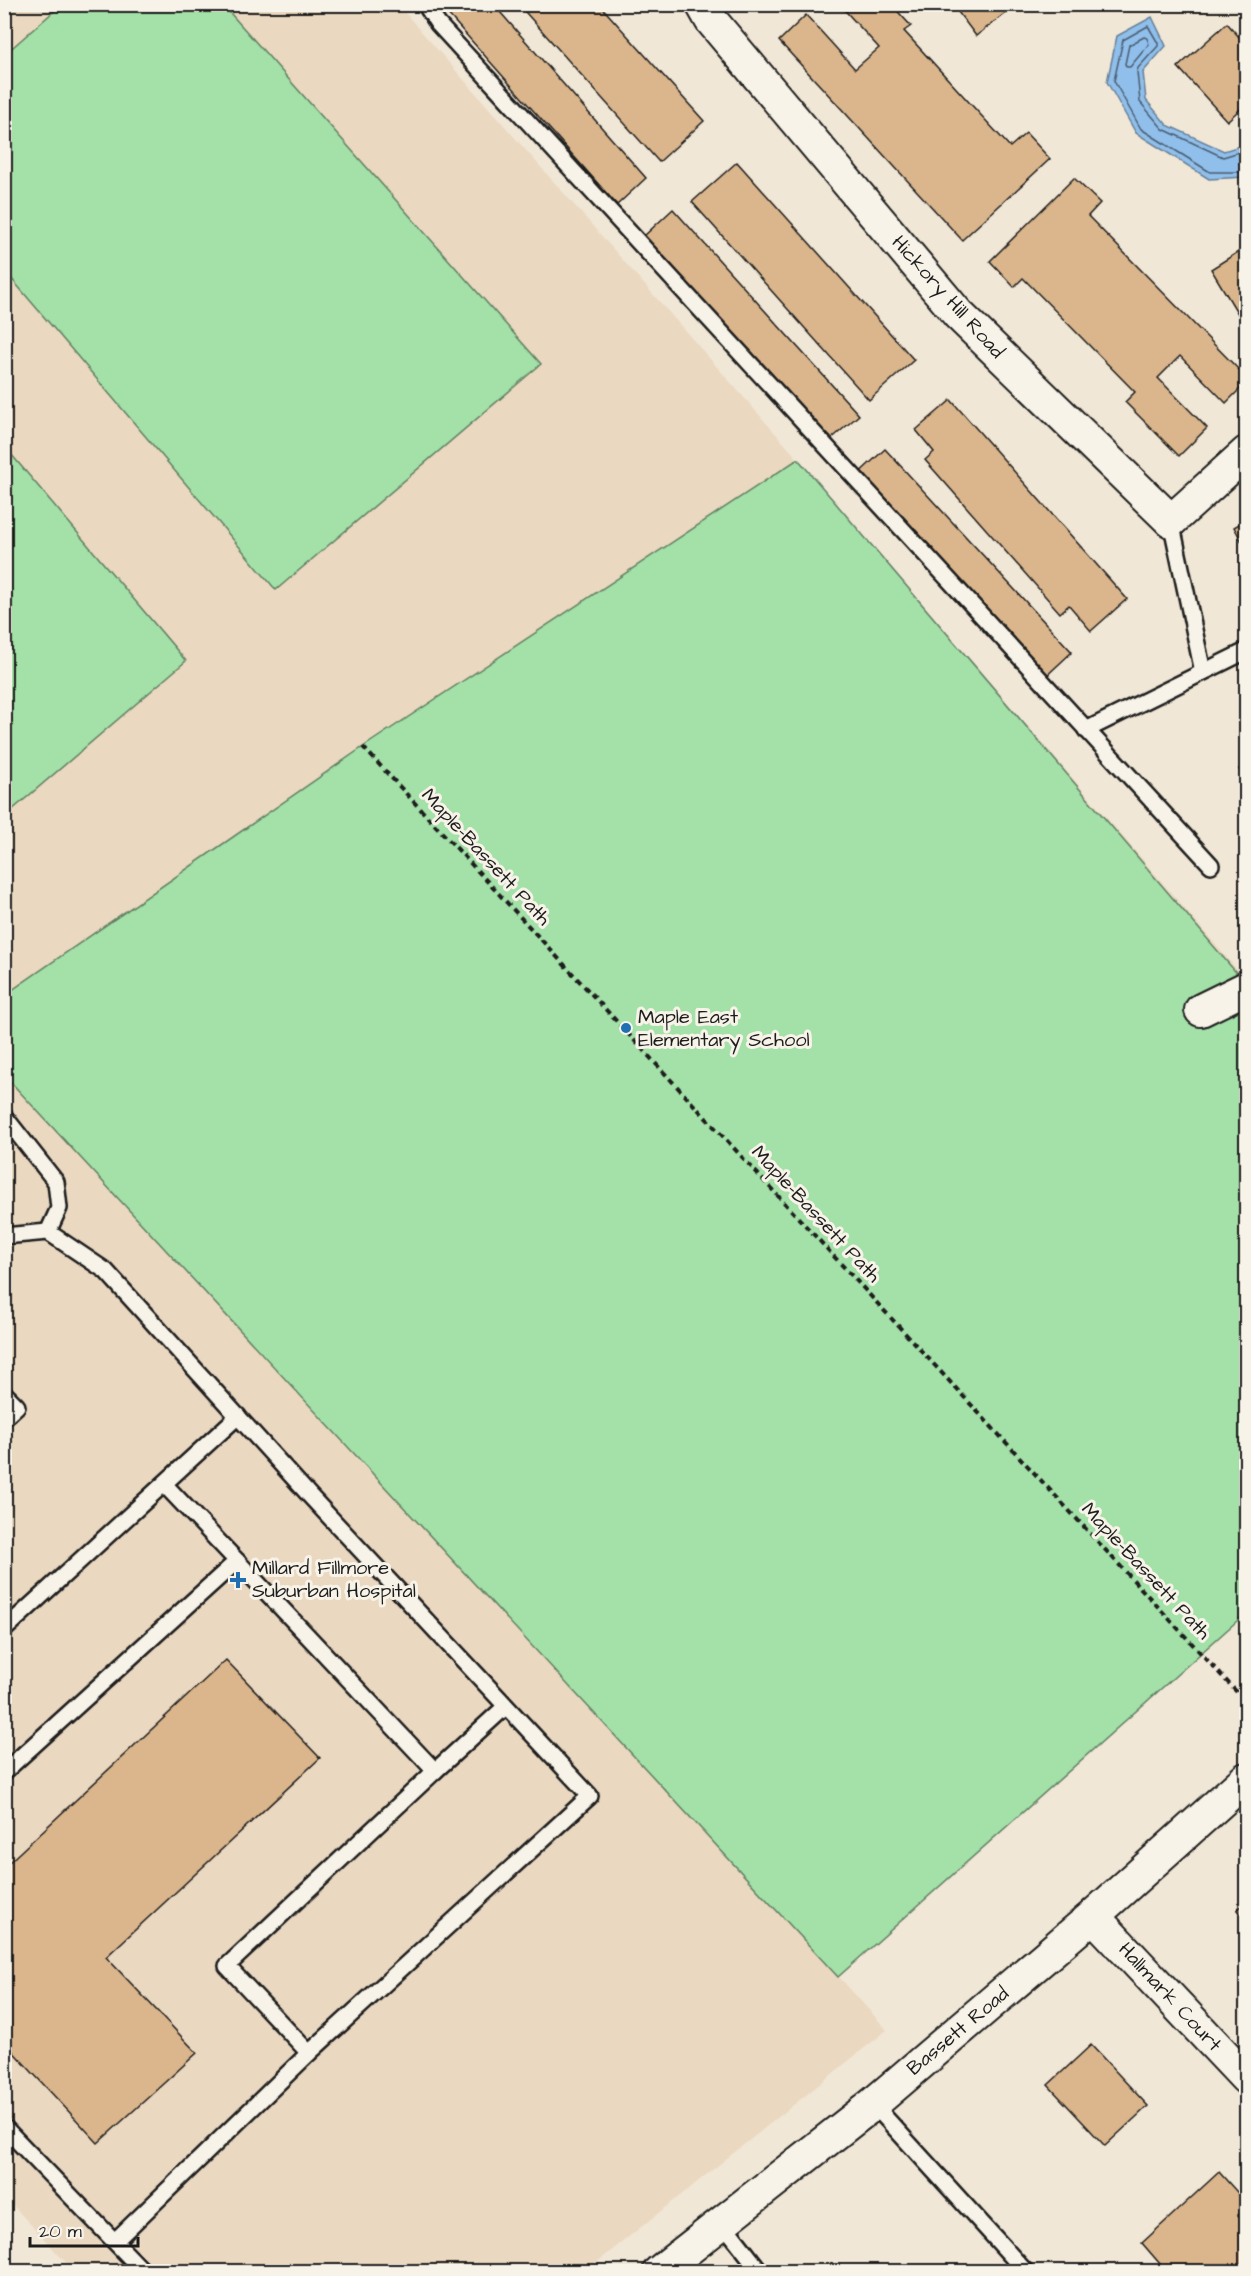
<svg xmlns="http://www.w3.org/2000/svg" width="1251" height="2276" viewBox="0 0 1251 2276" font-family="'Architects Daughter',sans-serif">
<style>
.built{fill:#ead8c0}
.green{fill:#a3e1a8;stroke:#607e62;stroke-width:1.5}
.water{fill:#90bfeb;stroke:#627e98;stroke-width:1.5}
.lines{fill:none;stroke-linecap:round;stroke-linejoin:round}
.shore{stroke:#4a5d6f;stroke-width:1.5}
.building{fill:#dbb68c;stroke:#1c1c1c;stroke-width:1.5}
.service-casing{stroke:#1c1c1c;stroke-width:20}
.minor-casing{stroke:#1c1c1c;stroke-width:36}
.path{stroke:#1c1c1c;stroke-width:4;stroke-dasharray:6 4.5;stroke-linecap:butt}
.service{stroke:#f7f3e8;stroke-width:15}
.minor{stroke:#f7f3e8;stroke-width:32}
.poi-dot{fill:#1f6fb2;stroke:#f7f3e8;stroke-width:2}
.labels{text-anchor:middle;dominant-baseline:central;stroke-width:6;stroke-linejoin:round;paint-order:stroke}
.street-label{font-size:20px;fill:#1c1c1c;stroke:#f7f3e8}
.poi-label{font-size:20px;fill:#1c1c1c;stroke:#f7f3e8;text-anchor:start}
</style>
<rect width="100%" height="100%" fill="#f1e7d6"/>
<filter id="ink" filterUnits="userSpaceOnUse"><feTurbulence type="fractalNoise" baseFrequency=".0167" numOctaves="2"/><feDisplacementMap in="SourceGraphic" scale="12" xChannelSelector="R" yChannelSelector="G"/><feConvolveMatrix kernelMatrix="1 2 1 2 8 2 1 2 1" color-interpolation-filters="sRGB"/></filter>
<g filter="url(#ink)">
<polygon class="built" points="5,5 398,5 798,459 1246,980 1246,1613 839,1977 887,2030 586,2271 74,2271 5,2197"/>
<g class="green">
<polygon points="61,5 223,5 541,364 276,590 5,271 5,54"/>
<polygon points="5,447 186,661 5,816 4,816"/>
<polygon points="798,459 1246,984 1246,1613 838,1977 5,1076 5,995 363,747"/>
</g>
<polygon class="water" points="1152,17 1166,46 1143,72 1146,100 1167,125 1224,151 1246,144 1246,177 1209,179 1136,133 1107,82 1117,36"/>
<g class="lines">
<g class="shore">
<polygon points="1144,37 1147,38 1149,44 1130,67 1127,67 1125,64 1129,45"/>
<polyline points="1246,150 1223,157 1163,129 1140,102 1137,72 1138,68 1158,46 1158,43 1148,26 1123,40 1114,81 1141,129 1210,172 1246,172"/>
</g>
</g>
<g class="building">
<polygon points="439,4 493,4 646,178 617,205"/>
<polygon points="518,4 599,4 704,121 659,162"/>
<polygon points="839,4 891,4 911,26 904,31 1010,147 1026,133 1050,159 962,240 779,41 806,15 855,69 879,48"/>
<polygon points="952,4 1017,4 976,36"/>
<polygon points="1227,23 1246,45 1246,104 1227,121 1178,67"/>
<polygon points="737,162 914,360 869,400 692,202"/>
<polygon points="1074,178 1100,203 1088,216 1246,377 1246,383 1226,403 1180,356 1158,378 1207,428 1179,456 1125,402 1135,392 1023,278 1014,287 990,261"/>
<polygon points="673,209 859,415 829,441 644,236"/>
<polygon points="1246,247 1246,327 1211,269"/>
<polygon points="951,400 1127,599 1091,631 1069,605 1060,613 925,460 934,452 916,430"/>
<polygon points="885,449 1072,652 1043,679 855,477"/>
<polygon points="1246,520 1246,549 1234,527"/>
<polygon points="1246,766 1246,785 1239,769"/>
<polygon points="226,1660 320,1758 106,1957 197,2053 98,2143 4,2042 4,1867"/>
<polygon points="1246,1902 1246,1920 1237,1910"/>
<polygon points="1091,2045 1148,2106 1105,2146 1048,2085"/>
<polygon points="1219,2172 1246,2202 1246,2208 1238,2215 1246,2224 1246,2272 1185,2272 1182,2268 1178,2272 1167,2272 1142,2243"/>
</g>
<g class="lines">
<defs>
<g id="service">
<polyline points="425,4 438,24 1211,865"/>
<polyline points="1171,521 1203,672"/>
<polyline points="1086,730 1246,651"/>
<polyline points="4,1116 56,1182 59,1208 48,1232"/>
<polyline points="4,1236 48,1232 106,1271 311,1497 590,1796 309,2053 115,2241"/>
<polyline points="4,1393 17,1406 4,1418"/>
<polyline points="237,1561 435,1771 227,1966 309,2053"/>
<polyline points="4,1630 238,1416"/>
<polyline points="435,1771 505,1707"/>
<polyline points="4,1772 237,1561 164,1484"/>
<polyline points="873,2104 1026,2272"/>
<polyline points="4,2127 144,2272"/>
<polyline points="722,2222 761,2272"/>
</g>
<g id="minor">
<polyline points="702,4 711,20 958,314 1171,521 1246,453"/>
<polyline points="1201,1010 1246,988"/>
<polyline points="1093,1916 1246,2078"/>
<polyline points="659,2272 873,2104 1093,1916 1246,1779"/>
</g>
</defs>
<use href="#service" class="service-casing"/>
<use href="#minor" class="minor-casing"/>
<polyline class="path" points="363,747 1246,1702"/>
<use href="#service" class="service"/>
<use href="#minor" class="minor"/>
</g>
</g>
<g class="poi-dot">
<circle cx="626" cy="1028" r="6"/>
<path d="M235 1571h6v6h6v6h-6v6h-6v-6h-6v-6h6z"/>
</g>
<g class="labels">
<g class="street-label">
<text transform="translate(948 297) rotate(48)">Hickory Hill Road</text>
<text transform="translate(486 857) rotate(47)">Maple-Bassett Path</text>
<text transform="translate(816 1214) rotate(47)">Maple-Bassett Path</text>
<text transform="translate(1146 1571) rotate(47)">Maple-Bassett Path</text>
<text transform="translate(1170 1997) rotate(47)">Hallmark Court</text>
<text transform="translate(958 2031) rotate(-40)">Bassett Road</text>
</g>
<g class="poi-label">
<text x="638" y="1017">Maple East<tspan x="638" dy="23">Elementary School</tspan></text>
<text x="252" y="1568">Millard Fillmore<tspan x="252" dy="23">Suburban Hospital</tspan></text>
</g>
</g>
<rect width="1251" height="2276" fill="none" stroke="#f7f3e8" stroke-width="24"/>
<rect x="12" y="12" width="1227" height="2252" fill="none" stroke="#1c1c1c" stroke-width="2" filter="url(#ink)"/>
<path d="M30 2237v9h108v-9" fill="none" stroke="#1c1c1c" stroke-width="3"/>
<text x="39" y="2237" font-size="18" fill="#1c1c1c" stroke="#f7f3e8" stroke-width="4.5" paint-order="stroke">20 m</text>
</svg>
